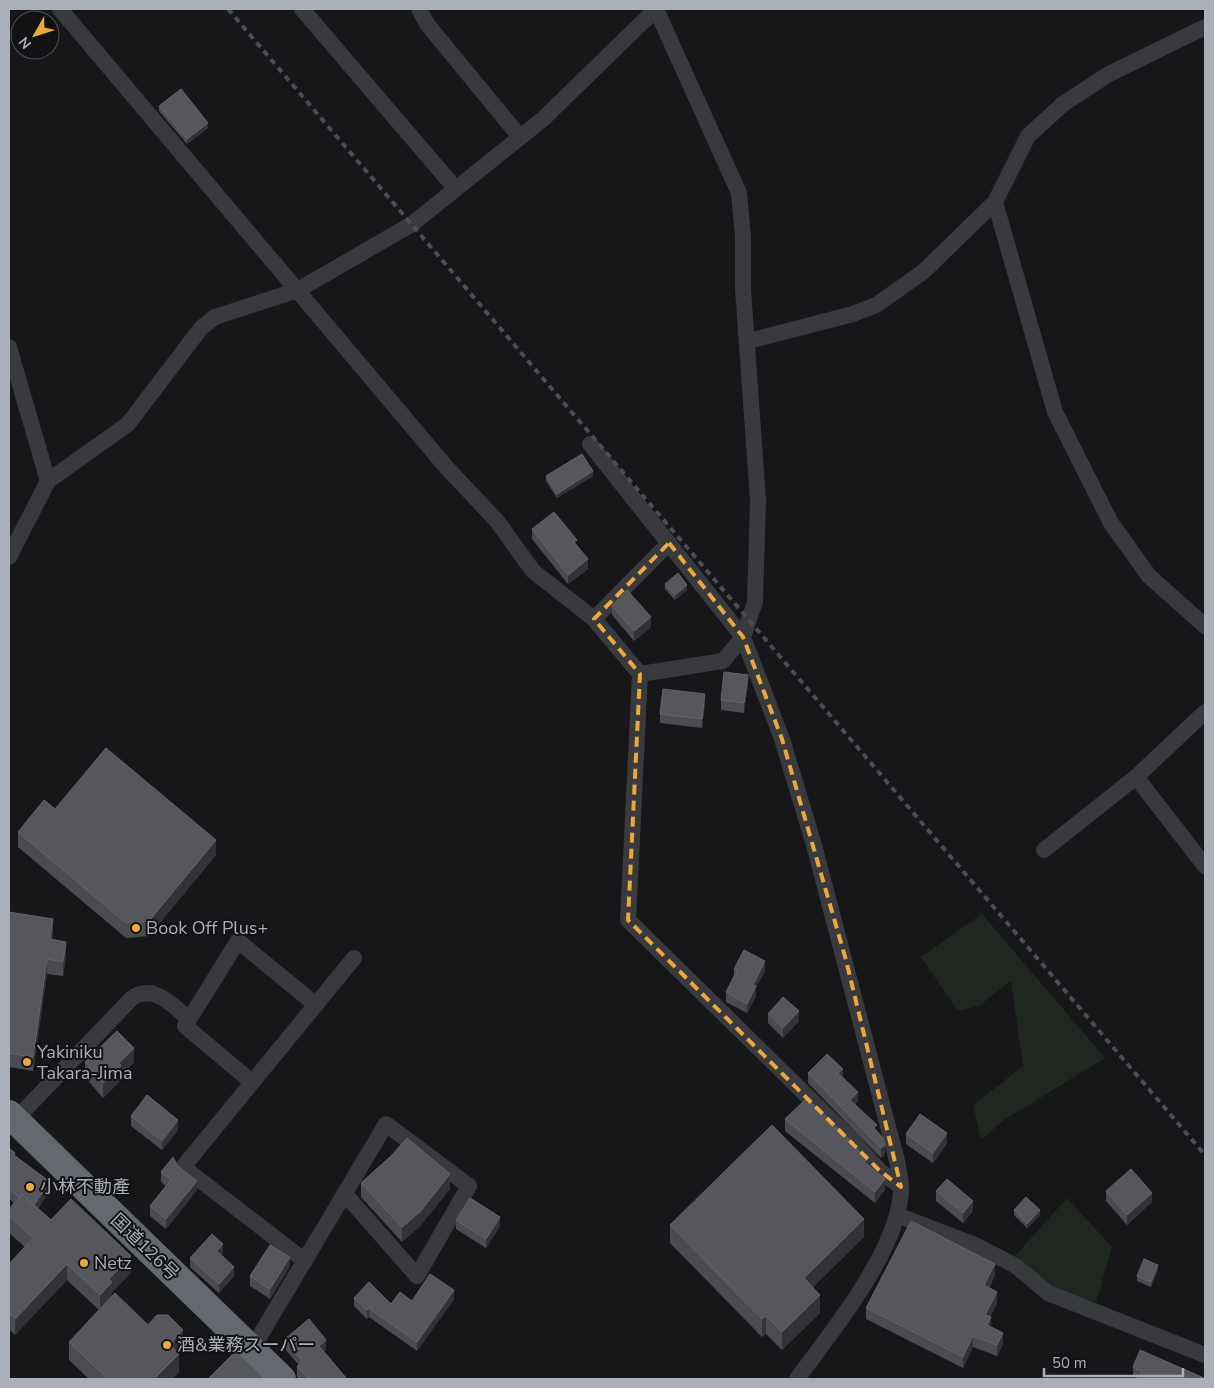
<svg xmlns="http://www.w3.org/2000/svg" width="1214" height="1388" viewBox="0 0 1214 1388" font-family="'Nunito Sans','Noto Sans JP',sans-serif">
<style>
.green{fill:#1f2720}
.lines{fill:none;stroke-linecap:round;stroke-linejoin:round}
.street{stroke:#383a3e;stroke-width:16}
.highway{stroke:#64686f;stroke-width:28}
.rail{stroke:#4b4e53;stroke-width:4;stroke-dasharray:6 5;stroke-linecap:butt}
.wall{fill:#4b4c51}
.shaded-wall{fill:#323336}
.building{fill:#55575c;stroke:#63656a}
.marked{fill:none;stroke:#eba83d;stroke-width:4;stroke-dasharray:10 6;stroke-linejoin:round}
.poi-dot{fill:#eba83d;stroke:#121214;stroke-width:2}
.labels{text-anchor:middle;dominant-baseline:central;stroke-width:4;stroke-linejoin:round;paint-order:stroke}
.poi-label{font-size:18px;fill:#aaafb8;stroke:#121214;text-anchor:start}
.street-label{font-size:18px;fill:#aaafb8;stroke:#121214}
</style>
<rect width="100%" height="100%" fill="#171719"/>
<g class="green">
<polygon points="982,914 1105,1058 1004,1120 981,1140 973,1105 1023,1066 1011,981 979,1006 958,1011 921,957"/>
<polygon points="1067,1198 1112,1247 1096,1303 1053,1289 1016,1255"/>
</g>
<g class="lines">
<g class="street">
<polyline points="60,9 447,468 497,521 533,571 594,619 640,674 628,920 854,1142 880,1171 901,1187"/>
<polyline points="302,9 455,188"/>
<polyline points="419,9 427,24 520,137"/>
<polyline points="995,202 1055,412 1111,523 1149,576 1205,626"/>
<polyline points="748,341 853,314 876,305 923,272 995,202 1028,136 1063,104 1109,74 1205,27"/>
<polyline points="9,347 48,481"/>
<path d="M590 444 743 637 782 739 814 845 897 1161C898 1169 901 1178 901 1187 901 1248 832 1331 797 1379"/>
<polyline points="9,557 48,481 128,424 201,328 215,317 298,290 412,224 543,119 656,9"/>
<polyline points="594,619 669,543"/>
<polyline points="640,674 723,661 743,637 755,602 758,500 743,289 743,236 739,193 656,9"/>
<polyline points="1136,777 1205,866"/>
<polyline points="1044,850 1136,777 1205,712"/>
<polyline points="252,1082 185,1026 238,941 316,1005"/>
<path d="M15 1120 132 998C154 983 173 1006 189 1019"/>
<polyline points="897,1215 975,1245 1016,1266 1048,1293 1205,1355"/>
<polyline points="305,1261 183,1167 354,958"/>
<polyline points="252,1349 386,1124 469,1186 417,1276 345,1194"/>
</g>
<polyline class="highway" points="9,1114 282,1379"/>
<polyline class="rail" points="228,9 1205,1155"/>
</g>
<g class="wall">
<polygon points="159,106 208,128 187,144 159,111"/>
<polygon points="546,476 593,476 557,498 546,481"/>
<polygon points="532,529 577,546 588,569 568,584 532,539"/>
<polygon points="665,584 687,590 675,600 665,589"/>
<polygon points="612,606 651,627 634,641 612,615"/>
<polygon points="748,684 744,713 721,710 721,700"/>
<polygon points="705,703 702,728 660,723 660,714"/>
<polygon points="55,809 216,855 149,936 126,938 18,847 18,832"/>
<polygon points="9,912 53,933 52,940 66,956 63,976 47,974 33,1071 9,1067"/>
<polygon points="734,969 765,971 756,987 756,996 747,1013 726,1002 726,992 734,976"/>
<polygon points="768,1014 799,1021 783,1038 768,1023"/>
<polygon points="85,1062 134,1062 121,1075 121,1080 103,1098 85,1077"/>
<polygon points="808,1073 843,1078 858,1101 855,1104 877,1131 885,1155 881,1158 808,1083"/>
<polygon points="131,1116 178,1130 162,1150 131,1126"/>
<polygon points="785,1119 867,1164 885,1190 875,1203 785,1131"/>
<polygon points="906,1134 947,1143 933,1163 906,1144"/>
<polygon points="9,1148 15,1156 50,1191 38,1208 51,1220 131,1273 112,1292 112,1297 148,1325 183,1348 178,1353 179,1372 172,1379 89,1379 69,1360 69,1342 99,1310 67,1280 15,1335 9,1329 9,1264 25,1247 9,1233 9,1209 14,1203 9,1199"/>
<polygon points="391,1156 450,1189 420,1226 402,1242 361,1197 361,1183"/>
<polygon points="161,1172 197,1190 166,1229 150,1216 150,1206 166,1186 161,1182"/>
<polygon points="936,1191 973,1211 963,1223 936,1201"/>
<polygon points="1106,1191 1152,1202 1127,1225 1106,1201"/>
<polygon points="1014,1210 1040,1215 1027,1228 1014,1215"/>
<polygon points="456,1220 500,1226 486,1248 456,1229"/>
<polygon points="670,1225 864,1237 813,1287 820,1313 782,1350 766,1334 762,1337 670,1243"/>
<polygon points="223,1253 221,1256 234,1276 219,1293 190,1267 190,1258"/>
<polygon points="290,1266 270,1299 250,1286 250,1276"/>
<polygon points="1158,1270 1151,1287 1137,1281 1137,1276"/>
<polygon points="995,1275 989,1288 997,1303 990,1317 991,1327 1003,1344 997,1356 973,1347 963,1368 866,1319 866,1308"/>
<polygon points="354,1298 391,1304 412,1301 454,1299 417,1351 369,1317 367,1319 354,1306"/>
<polygon points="285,1339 326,1349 324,1352 347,1379 300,1379 297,1377 297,1367 299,1365 285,1349"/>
<polygon points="1133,1367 1204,1379 1139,1379 1133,1376"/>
</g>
<g class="shaded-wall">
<polygon points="208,123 208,128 187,144 187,139"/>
<polygon points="593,471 593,476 557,498 557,494"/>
<polygon points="588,559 588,569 568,584 568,575"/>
<polygon points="687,585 687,590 675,600 675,595"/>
<polygon points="651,617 651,627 634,641 634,631"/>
<polygon points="748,675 748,684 744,713 744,703"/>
<polygon points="705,694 705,703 702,728 702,719"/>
<polygon points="216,840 216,855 149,936 149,921"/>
<polygon points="53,919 53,933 50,954 50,939"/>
<polygon points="66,942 66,956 63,976 63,962"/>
<polygon points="47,959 47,974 33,1071 33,1057"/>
<polygon points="765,961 765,971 756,987 756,996 747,1013 747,1004 753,985"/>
<polygon points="799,1011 799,1021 783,1038 783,1028"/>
<polygon points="134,1048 134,1062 121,1075 121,1080 103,1098 103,1083 119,1063"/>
<polygon points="843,1069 843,1078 838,1073"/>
<polygon points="858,1092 858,1101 850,1109 850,1100"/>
<polygon points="178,1120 178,1130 162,1150 162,1141"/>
<polygon points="947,1133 947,1143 933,1163 933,1153"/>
<polygon points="885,1145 885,1155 881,1158 881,1148"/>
<polygon points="450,1174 450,1189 420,1226 402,1242 402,1227"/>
<polygon points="885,1179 885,1190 875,1203 875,1192"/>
<polygon points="197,1181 197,1190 166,1229 166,1219"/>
<polygon points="50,1182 50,1191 33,1216 33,1206"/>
<polygon points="1152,1193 1152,1202 1127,1225 1127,1215"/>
<polygon points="973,1201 973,1211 963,1223 963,1213"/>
<polygon points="1040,1210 1040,1215 1027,1228 1027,1224"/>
<polygon points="500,1217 500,1226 486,1248 486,1239"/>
<polygon points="864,1219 864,1237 804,1296 804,1278"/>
<polygon points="223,1244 223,1253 217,1260 217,1251"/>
<polygon points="131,1256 131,1273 112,1292 112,1299 100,1312 100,1295 109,1279"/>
<polygon points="290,1257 290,1266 270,1299 270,1289"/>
<polygon points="67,1264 67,1280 15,1335 15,1319"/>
<polygon points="995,1264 995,1275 984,1296 984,1285"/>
<polygon points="1158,1265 1158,1270 1151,1287 1151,1282"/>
<polygon points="234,1267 234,1276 219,1293 219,1284"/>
<polygon points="454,1290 454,1299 417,1351 417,1342"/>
<polygon points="997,1292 997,1303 985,1325 985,1315"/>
<polygon points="820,1295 820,1313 782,1350 782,1332"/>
<polygon points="369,1308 369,1317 367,1319 367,1310"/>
<polygon points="766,1316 766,1334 762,1337 762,1319"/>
<polygon points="991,1317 991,1328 987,1325"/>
<polygon points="183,1330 183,1348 169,1363 169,1345"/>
<polygon points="1003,1333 1003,1344 997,1356 997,1345"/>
<polygon points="973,1336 973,1347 963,1368 963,1357"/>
<polygon points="326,1340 326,1349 319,1356 319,1346"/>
<polygon points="179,1354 179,1372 172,1379 154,1379"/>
</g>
<g class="building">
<polygon points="181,89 208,123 187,139 159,106"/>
<polygon points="582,454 593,471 557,494 546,476"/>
<polygon points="554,512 577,540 574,542 588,559 568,575 532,529"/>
<polygon points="678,573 687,585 675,595 665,584"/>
<polygon points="627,590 651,617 634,631 612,606"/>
<polygon points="724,672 748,675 744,703 721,700"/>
<polygon points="663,689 705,694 702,719 660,714"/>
<polygon points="106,748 216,840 149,921 126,923 18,832 44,800 55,809"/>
<polygon points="9,912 53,919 50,939 66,942 63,962 47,959 33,1057 9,1053"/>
<polygon points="744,950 765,961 753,985 756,986 747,1004 726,992 737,971 734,969"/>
<polygon points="783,997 799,1011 783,1028 768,1014"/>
<polygon points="117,1031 134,1048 119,1063 121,1066 103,1083 85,1062"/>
<polygon points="827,1054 843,1069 838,1073 858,1092 850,1100 877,1125 874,1128 883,1138 885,1145 881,1148 808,1073"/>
<polygon points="147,1095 178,1120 162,1141 131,1116"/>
<polygon points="807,1098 847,1137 867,1160 864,1162 885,1179 875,1192 785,1119"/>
<polygon points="920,1114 947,1133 933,1153 906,1134"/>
<polygon points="772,1125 864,1219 804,1278 820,1295 782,1332 766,1316 762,1319 670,1225"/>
<polygon points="407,1138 450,1174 420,1212 402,1227 361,1183 391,1156"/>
<polygon points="9,1148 15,1153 14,1155 50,1182 34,1205 22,1194 19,1197 9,1189"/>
<polygon points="173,1157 177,1165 197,1181 166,1219 150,1206 171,1180 161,1172"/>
<polygon points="1131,1169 1152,1193 1127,1215 1106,1191"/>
<polygon points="947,1179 973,1201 963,1213 936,1191"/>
<polygon points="22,1194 51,1220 71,1199 131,1256 109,1279 112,1282 100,1295 67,1264 15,1319 9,1313 9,1264 33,1238 9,1216 9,1209"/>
<polygon points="1026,1197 1040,1210 1027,1224 1014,1210"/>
<polygon points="470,1198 500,1217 486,1239 456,1220"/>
<polygon points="911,1221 995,1264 984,1285 997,1292 985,1315 991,1317 987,1325 1003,1333 997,1345 973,1336 963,1357 866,1308"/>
<polygon points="212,1234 223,1244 217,1251 234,1267 219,1284 190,1258"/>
<polygon points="270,1245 290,1257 270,1289 250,1276"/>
<polygon points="1144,1259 1158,1265 1151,1282 1137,1276"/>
<polygon points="430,1274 454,1290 417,1342 369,1308 367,1310 354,1298 369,1282 391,1304 400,1292 412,1301"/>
<polygon points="115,1293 148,1325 157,1315 168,1315 183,1330 169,1345 179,1354 154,1379 108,1379 69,1342"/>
<polygon points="309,1319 326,1340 319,1346 347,1379 309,1379 297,1367 302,1360 285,1339"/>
<polygon points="1140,1350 1204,1378 1204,1379 1139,1379 1142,1371 1133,1367"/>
<polygon points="236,1351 264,1378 263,1379 208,1379"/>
</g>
<path class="marked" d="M669 543 743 637 782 739 846 960 901 1187 880 1171 628 920 640 674 594 619Z"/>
<g class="poi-dot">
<circle cx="136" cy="928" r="5"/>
<circle cx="27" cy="1062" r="5"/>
<circle cx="30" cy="1187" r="5"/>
<circle cx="84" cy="1263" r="5"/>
<circle cx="167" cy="1345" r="5"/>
</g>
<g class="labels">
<g class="poi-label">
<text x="146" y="928">Book Off Plus+</text>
<text x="37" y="1052">Yakiniku<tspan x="37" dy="21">Takara-Jima</tspan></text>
<text x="40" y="1187">小林不動產</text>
<text x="94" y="1263">Netz</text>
<text x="177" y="1345">酒&amp;業務スーパー</text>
</g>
<g class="street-label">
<text transform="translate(145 1247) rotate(44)">国道126号</text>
</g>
</g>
<rect width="1214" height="1388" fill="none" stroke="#aaafb8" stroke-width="20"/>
<g transform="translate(35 35) rotate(231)"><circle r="24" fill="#121214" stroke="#4f5156"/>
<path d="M0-4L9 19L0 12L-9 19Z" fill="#eba83d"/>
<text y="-8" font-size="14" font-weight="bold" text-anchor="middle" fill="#aaafb8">N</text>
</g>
<path d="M1044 1368v8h139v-8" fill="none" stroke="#aaafb8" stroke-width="2.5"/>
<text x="1052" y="1368" font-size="15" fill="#aaafb8" stroke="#121214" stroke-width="4" paint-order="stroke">50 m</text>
</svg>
